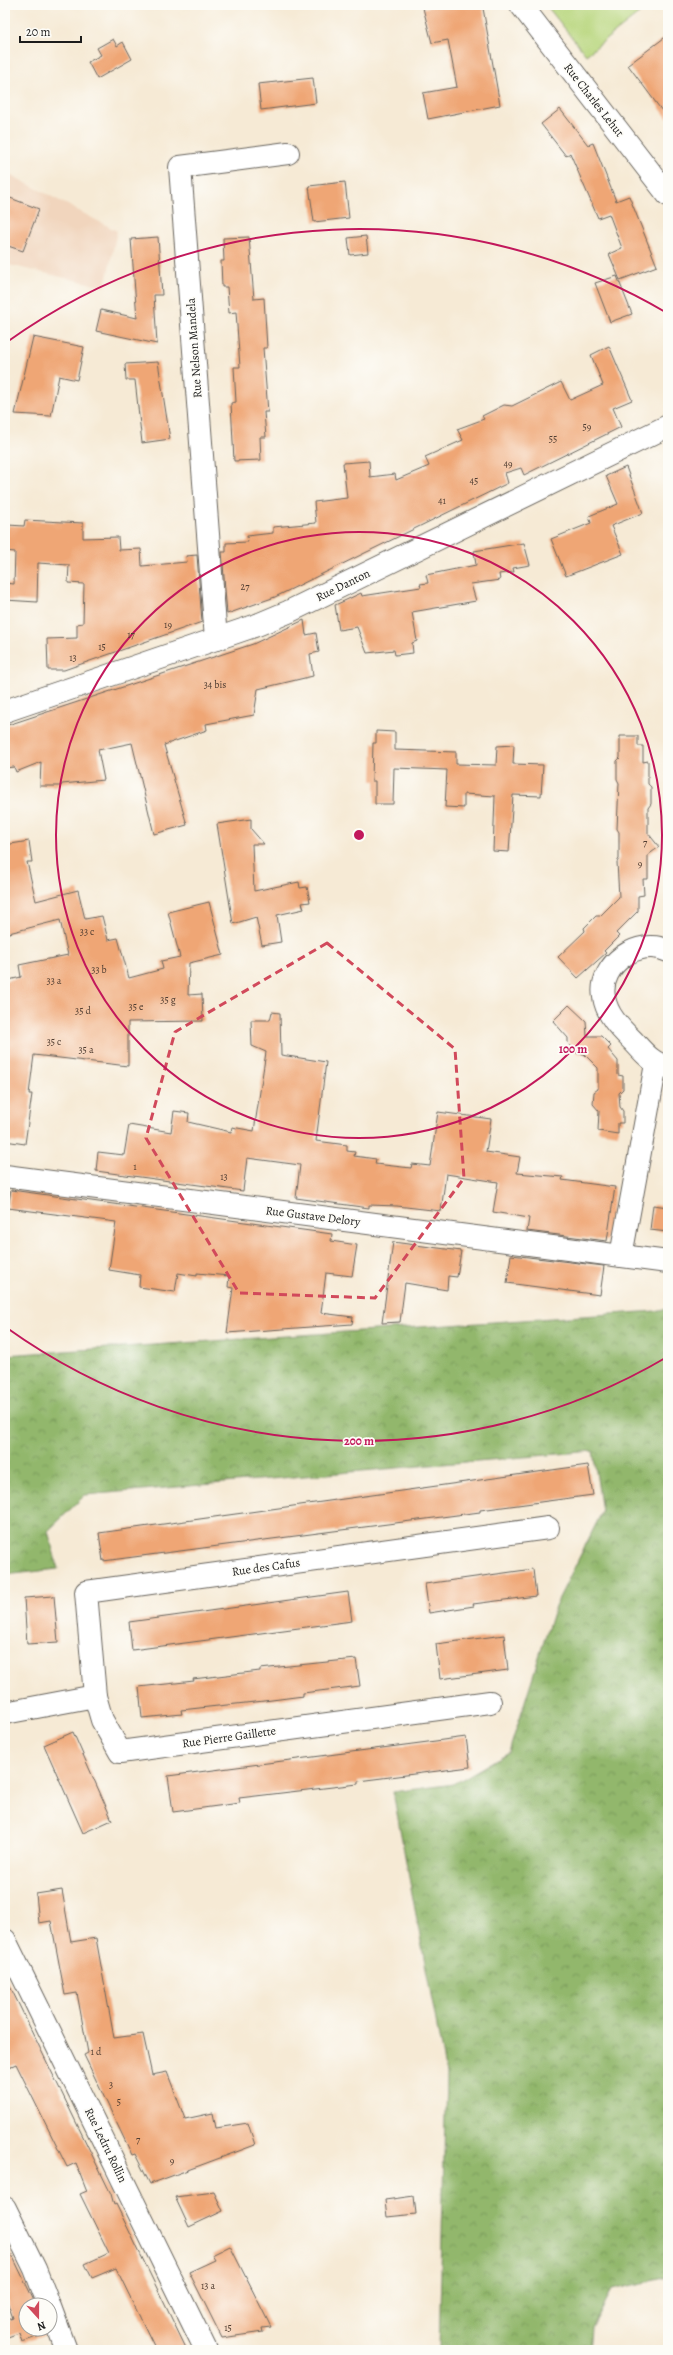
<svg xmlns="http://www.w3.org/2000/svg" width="673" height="2355" viewBox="0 0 673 2355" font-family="Alegreya,serif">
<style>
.built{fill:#f1d5bd}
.forest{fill:url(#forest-crowns);stroke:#576a44}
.green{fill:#b8d67d;stroke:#6a794c}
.building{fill:#efa675}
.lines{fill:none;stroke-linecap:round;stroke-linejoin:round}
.minor-casing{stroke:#68645d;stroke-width:24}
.tertiary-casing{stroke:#68645d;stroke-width:24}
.minor{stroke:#fff;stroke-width:22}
.tertiary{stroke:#fff;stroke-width:22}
.marked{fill:none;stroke:#d1495b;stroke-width:3;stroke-dasharray:8 5;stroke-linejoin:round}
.ring{fill:none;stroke:#c2185b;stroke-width:2}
.labels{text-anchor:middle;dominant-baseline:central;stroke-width:3.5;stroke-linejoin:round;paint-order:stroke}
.number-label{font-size:10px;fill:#513e32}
.street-label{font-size:12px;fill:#1c1c1c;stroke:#fdfcf7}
.centre{fill:#c2185b;stroke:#fdfcf7;stroke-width:2}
.ring-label{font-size:12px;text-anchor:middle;font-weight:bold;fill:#c2185b;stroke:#fdfcf7;stroke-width:3.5;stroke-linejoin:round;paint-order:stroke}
</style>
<defs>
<pattern id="forest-crowns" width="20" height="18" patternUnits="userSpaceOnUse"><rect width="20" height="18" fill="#92b76c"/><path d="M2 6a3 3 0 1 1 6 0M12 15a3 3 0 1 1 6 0" fill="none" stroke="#769458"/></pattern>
</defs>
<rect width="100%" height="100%" fill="#fdfcf7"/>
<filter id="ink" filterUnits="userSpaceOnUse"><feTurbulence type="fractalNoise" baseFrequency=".025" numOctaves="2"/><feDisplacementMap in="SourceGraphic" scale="8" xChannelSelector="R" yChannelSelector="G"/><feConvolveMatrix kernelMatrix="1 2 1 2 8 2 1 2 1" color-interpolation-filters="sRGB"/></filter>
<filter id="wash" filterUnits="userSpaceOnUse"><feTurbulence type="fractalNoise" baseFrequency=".012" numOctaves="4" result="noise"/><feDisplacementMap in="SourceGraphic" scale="16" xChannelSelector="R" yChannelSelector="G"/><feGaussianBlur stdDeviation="0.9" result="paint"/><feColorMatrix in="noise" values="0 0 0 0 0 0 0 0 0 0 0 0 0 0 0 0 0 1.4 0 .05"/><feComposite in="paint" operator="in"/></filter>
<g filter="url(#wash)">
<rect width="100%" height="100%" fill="#f6ead5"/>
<polygon class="built" points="5,172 117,231 105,287 5,264"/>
<polygon class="forest" points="668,1308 668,2277 612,2290 592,2328 590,2350 439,2350 446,2075 393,1792 454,1784 509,1752 555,1606 602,1512 593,1451 85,1495 48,1531 58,1569 5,1575 5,1355 656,1311"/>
<polygon class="green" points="546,5 650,5 586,55"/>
<g id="blocks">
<g class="building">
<polygon points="442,5 480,5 483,8 500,105 428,119 423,93 457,87 448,40 432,43 423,8"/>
<polygon points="668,35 668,119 628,65"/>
<polygon points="113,39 117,46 123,42 132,59 97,79 88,62 101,55 97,48"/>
<polygon points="313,78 316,103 261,110 258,84"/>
<polygon points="560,109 588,145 593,143 616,201 629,196 657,266 620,280 609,254 622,248 609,214 598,218 570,153 566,156 541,124"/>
<polygon points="345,182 349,218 314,222 309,186"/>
<polygon points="5,196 39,209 23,251 5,245"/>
<polygon points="366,236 368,253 350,255 348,238"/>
<polygon points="158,237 162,295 154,295 157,344 96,331 101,310 137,318 131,239"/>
<polygon points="249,237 254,299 264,298 267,348 263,348 268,412 264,412 266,437 260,437 261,460 234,461 231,403 236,402 234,367 240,367 236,312 229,313 227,287 222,287 221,261 224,261 223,238"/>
<polygon points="617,276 632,314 610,322 595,283"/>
<polygon points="33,337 84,347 77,380 59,376 51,416 15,414"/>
<polygon points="609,346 632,400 613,408 621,427 524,475 521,468 505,473 508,483 275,597 227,614 222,552 226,552 226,543 248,542 247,536 273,533 273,527 316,523 314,502 347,498 343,463 369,461 370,477 395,474 396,480 429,466 425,457 463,440 457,429 484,419 482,416 504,405 512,406 561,382 570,400 603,385 591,355"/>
<polygon points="158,362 170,439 142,443 135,380 126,380 125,364"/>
<polygon points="626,467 643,513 611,526 623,554 566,576 551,539 591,523 589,516 618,504 606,476"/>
<polygon points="25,520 83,523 83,538 118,537 119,550 141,549 142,566 187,562 186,556 197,555 202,622 64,670 48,670 47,639 77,638 77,624 83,623 84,584 68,583 69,565 38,563 37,602 5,600 5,583 14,584 15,552 5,551 5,528 8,528 8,525 24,526"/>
<polygon points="524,543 530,565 513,568 514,572 499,574 500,580 471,584 476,601 412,612 417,641 412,643 413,653 395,655 394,650 367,653 357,627 339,630 335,605 344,601 361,593 362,596 421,587 420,584 428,583 426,575 476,565 474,551"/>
<polygon points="304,620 306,635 316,633 319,652 310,654 313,676 258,689 254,715 206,724 207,730 164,745 187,825 154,834 132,743 98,750 104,780 62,784 61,786 40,786 41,762 16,772 14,767 5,768 5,726 253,644"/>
<polygon points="376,731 395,732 395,750 456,752 456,764 496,765 497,746 514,745 513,764 543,765 541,796 513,795 509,852 493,851 495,796 464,794 464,808 445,807 447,770 394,768 393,804 375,804 375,781 372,781 373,743 376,743"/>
<polygon points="620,736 638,736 638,746 643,746 643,762 648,761 648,784 651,787 651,804 648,808 648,833 659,847 648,855 648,879 643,879 644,895 638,896 638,911 616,933 619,936 604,951 606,953 578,978 558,957 585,931 584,928 596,916 600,916 619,897 617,862 619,859 619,832 617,829 619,783 617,779 617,761 620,758"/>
<polygon points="251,819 251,829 264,844 252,844 254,891 299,882 300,888 307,887 310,902 302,903 304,909 277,915 281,942 262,945 256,917 233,924 217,824"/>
<polygon points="29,841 32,862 27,862 36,901 78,890 85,919 102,916 108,940 118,938 129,978 163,969 161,961 180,957 168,912 209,902 223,955 189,963 188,995 202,994 203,1021 128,1022 128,1066 34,1055 29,1094 32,1094 25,1144 5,1141 5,981 21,977 19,965 68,955 60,920 5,934 5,845"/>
<polygon points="569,1005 586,1021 587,1036 601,1036 611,1046 608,1049 618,1061 618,1075 623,1076 623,1089 619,1093 620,1107 623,1111 623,1123 618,1123 618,1134 598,1131 599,1111 593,1104 594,1092 598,1089 598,1068 584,1054 577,1053 568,1043 568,1038 553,1021"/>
<polygon points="272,1012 280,1013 281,1055 326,1062 316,1141 347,1145 347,1151 355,1152 354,1156 376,1159 375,1164 411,1168 412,1164 430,1166 438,1112 491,1119 486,1152 520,1157 517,1173 563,1177 562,1180 615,1187 607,1241 527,1231 529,1218 493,1212 498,1182 446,1174 441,1211 397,1206 369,1205 369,1208 296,1198 300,1165 247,1158 243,1191 96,1171 98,1152 124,1155 129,1125 171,1132 174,1111 189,1113 188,1122 231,1132 232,1127 254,1131 266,1052 252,1046 251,1020 270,1020"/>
<polygon points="11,1190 332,1234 331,1241 357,1245 352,1276 326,1273 321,1313 353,1317 352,1324 227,1333 233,1288 228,1287 229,1276 197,1273 197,1276 178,1273 175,1292 139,1287 140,1275 109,1270 116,1222 8,1208"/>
<polygon points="653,1205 668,1207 668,1232 650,1230"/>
<polygon points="393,1242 461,1251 457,1277 448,1276 447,1290 405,1283 400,1322 382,1323"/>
<polygon points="511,1255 604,1266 600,1295 507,1283"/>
<polygon points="588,1465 593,1495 480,1510 480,1512 103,1561 99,1533"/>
<polygon points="533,1569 536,1596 473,1604 474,1606 429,1613 425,1584"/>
<polygon points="348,1592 352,1621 132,1650 129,1622"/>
<polygon points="54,1596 58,1642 27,1644 24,1598"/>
<polygon points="504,1635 508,1670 440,1679 436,1644"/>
<polygon points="356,1659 360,1686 303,1693 303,1696 264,1701 181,1710 182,1714 142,1718 139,1687 194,1681 193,1679 260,1671 260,1669"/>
<polygon points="73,1732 112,1820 83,1833 44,1745"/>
<polygon points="466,1737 470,1767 358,1781 358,1784 239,1798 240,1803 173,1812 168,1776"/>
<polygon points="62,1890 71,1942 96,1938 114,2038 143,2034 152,2075 167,2072 185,2119 213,2113 216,2128 248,2123 255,2145 150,2184 135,2154 132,2155 84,2055 88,2053 77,1993 65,1995 51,1921 39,1923 36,1894"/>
<polygon points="5,1976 111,2194 114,2205 116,2204 187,2350 156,2350 116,2268 92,2278 85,2264 109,2253 80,2194 87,2191 76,2163 67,2167 16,2064 5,2069"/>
<polygon points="214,2192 223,2211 189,2227 175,2197"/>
<polygon points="414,2196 416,2214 387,2217 385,2200"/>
<polygon points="5,2240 36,2305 26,2305 26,2329 44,2329 46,2334 22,2342 19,2333 5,2338 5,2321 13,2318 5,2296"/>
<polygon points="230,2246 271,2327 262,2328 263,2332 222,2338 189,2272 215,2260 212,2255"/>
</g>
</g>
</g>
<g filter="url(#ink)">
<use href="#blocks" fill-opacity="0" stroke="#68645d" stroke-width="1"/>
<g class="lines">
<defs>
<g id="minor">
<polyline points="216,639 180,167 288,153"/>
<path d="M668 951C639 936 598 965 604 997 607 1016 621 1029 634 1042 644 1053 653 1064 668 1067"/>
<polyline points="5,1176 668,1262"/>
<polyline points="621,1256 656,1064"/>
<polyline points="95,1696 86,1592 548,1528"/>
<polyline points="5,1713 95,1696 102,1720 120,1752 490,1702"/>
<polyline points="5,2208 35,2269 49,2305"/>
<polyline points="50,2307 66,2350"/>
</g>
<g id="tertiary">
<polyline points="521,5 668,195"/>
<polyline points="5,711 257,625 288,612 668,426"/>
<polyline points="5,1940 206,2350"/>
</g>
</defs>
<use href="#minor" class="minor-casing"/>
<use href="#tertiary" class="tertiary-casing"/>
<use href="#minor" class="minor"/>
<use href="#tertiary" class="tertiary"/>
</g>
</g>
<path class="marked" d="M327 943 455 1049 464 1178 375 1298 239 1293 146 1138 175 1032Z"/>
<g class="ring">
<circle cx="359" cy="835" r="303"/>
<path d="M667 1357A606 606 0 0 1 7 1328M7 342A606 606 0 0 1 667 313"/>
</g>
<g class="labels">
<g class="number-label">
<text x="587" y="426">59</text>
<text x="553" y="438">55</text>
<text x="508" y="463">49</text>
<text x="474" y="480">45</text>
<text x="442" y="500">41</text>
<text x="245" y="586">27</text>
<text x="168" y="624">19</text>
<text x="131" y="634">17</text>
<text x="102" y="646">15</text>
<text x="73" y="657">13</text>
<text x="215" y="684">34 bis</text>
<text x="645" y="842">7</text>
<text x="640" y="863">9</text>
<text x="87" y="931">33 c</text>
<text x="99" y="969">33 b</text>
<text x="54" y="980">33 a</text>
<text x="168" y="999">35 g</text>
<text x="136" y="1006">35 e</text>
<text x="83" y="1010">35 d</text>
<text x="54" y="1041">35 c</text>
<text x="86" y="1049">35 a</text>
<text x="135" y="1166">1</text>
<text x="224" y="1176">13</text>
<text x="96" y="2051">1 d</text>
<text x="111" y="2084">3</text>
<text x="119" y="2101">5</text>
<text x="138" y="2139">7</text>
<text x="172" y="2160">9</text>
<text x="208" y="2285">13 a</text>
<text x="228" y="2327">15</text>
</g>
<g class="street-label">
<text transform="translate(594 100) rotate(52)">Rue Charles Lehut</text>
<text transform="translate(194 348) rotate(-94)">Rue Nelson Mandela</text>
<text transform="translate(343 585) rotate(-26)">Rue Danton</text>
<text transform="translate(313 1216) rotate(7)">Rue Gustave Delory</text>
<text transform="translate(266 1567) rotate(-8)">Rue des Cafus</text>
<text transform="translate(229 1737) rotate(-8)">Rue Pierre Gaillette</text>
<text transform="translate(106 2145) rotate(64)">Rue Ledru Rollin</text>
</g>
</g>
<circle cx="359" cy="835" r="6" class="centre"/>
<g class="ring-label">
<text x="573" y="1053">100 m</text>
<text x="359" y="1445">200 m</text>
</g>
<rect width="673" height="2355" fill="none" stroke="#fdfcf7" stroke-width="20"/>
<g transform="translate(38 2317) rotate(159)"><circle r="19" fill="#fdfcf7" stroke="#a3a29f"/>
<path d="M0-3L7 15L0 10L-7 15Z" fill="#d1495b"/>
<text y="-6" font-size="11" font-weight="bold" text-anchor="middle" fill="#1c1c1c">N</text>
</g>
<path d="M20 36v6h61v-6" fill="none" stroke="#1c1c1c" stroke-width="2"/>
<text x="26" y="36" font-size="12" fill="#1c1c1c" stroke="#fdfcf7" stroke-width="3" paint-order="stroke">20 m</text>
</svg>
